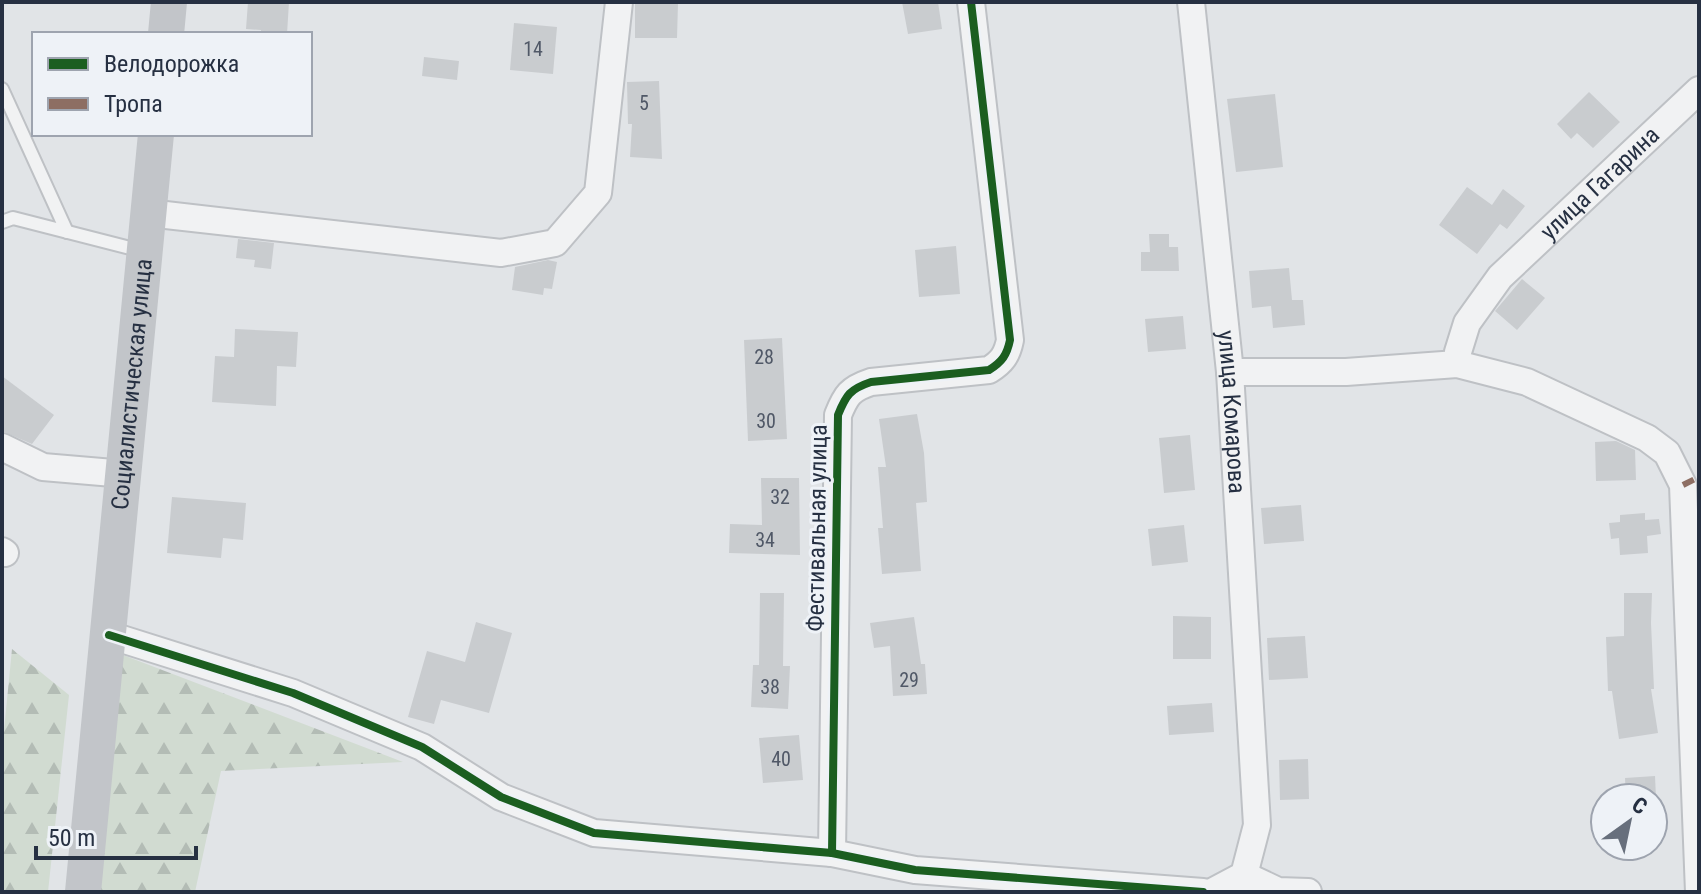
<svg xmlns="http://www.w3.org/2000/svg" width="1701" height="894" viewBox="0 0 1701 894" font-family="'Roboto Condensed',sans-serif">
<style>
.forest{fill:url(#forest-firs)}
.building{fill:#c9cccf}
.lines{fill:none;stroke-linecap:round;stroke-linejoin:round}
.lane-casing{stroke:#bec1c5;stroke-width:16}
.street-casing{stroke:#bec1c5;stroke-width:30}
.lane{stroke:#f1f2f3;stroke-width:12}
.street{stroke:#f1f2f3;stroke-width:26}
.secondary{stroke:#c2c5c9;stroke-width:36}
.quiet{stroke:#8d6e63;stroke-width:6;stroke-dasharray:12 6;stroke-linecap:butt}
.cycleway-casing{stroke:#eef2f7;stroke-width:13}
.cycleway{stroke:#1b5e20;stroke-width:8}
.labels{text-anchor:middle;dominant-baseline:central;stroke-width:6;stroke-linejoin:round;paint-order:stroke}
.number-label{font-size:20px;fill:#505867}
.street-label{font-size:24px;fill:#263042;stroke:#eef2f7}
</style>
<defs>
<pattern id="forest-firs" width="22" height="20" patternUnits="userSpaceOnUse" patternTransform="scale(2)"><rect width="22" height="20" fill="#d1dbd1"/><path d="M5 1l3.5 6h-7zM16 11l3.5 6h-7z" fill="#b3bcb5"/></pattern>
</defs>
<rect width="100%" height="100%" fill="#e1e4e7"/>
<g class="forest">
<polygon points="12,649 69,695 48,892 2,892 2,751"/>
<polygon points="115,652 403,762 221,771 195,892 92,892"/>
</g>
<g class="building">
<polygon points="248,2 289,2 287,34 261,34 261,30 246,29"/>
<polygon points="902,2 938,2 942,29 908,34"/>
<polygon points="635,3 678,3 677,38 635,38"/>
<polygon points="514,23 557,27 553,74 510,70"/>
<polygon points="424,57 459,61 457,80 422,76"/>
<polygon points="659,81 662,159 630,157 632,124 628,124 627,82"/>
<polygon points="1589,92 1620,122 1593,148 1577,133 1571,139 1557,124"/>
<polygon points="1275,94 1283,167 1236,172 1227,99"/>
<polygon points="1467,187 1492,205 1503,189 1525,206 1507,229 1500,224 1477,254 1439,225"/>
<polygon points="1149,234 1169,234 1169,247 1178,247 1179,271 1141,271 1141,252 1150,252"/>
<polygon points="238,239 274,243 271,269 254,267 255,260 236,258"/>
<polygon points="956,246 960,294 919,297 915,250"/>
<polygon points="548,260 557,262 552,289 544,288 543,295 512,290 515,267"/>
<polygon points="1289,268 1292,300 1303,300 1305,325 1273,328 1271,306 1252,308 1249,271"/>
<polygon points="1522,279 1545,298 1517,330 1495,311"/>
<polygon points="1183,316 1186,349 1148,352 1145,319"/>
<polygon points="235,329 298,332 296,367 277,366 276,406 212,402 215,356 234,357"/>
<polygon points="782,338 787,439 748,441 744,340"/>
<polygon points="2,376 54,415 32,444 2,431"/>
<polygon points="917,414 924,453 927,502 916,503 921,571 882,574 878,528 883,528 878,467 886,467 879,419"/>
<polygon points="1190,435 1195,490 1164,493 1159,438"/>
<polygon points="1616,441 1635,450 1636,480 1596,481 1595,442"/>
<polygon points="761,478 799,478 800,555 729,553 730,524 762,525"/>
<polygon points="172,497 246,503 243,540 223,538 221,558 167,553"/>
<polygon points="1301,505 1304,541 1264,544 1261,508"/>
<polygon points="1645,513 1645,520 1659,519 1661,534 1647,536 1648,553 1620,555 1619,538 1611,539 1609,523 1620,522 1620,515"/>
<polygon points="1184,525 1188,562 1152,566 1148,529"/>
<polygon points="760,593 784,593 783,666 790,666 788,709 751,707 753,665 759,665"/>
<polygon points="1624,593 1652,593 1651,623 1654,689 1651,689 1658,733 1619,739 1612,691 1608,691 1606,637 1624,636"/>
<polygon points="1173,616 1211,617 1211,659 1173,659"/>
<polygon points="914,617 921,664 925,664 927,694 893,696 890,646 874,648 870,623"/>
<polygon points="476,622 512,633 489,713 441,700 434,724 408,717 427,651 465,662"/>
<polygon points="1305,636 1308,678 1269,680 1267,638"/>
<polygon points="1212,703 1214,732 1169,735 1167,706"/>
<polygon points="799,735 803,780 763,783 759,738"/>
<polygon points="1308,759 1309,799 1280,800 1279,760"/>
<polygon points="1655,776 1656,798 1626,798 1625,778"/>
</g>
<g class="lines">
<defs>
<g id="lane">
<polyline points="2,89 67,232"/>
<polyline points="2,222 13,218 142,251"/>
</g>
<g id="street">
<path id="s1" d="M1191 2 1230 372 1257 825 1244 875 1212 892"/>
<polyline points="148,213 501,253 555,243 598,193 619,2"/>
<path id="s2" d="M1457 364 1458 352 1467 323 1500 277 1699 90"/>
<polyline points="1230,372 1346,372 1457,364 1527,382 1647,438 1667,453 1683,485 1699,892"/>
<polyline points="2,447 43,467 125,474"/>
<polyline points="2,551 5,553"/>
<polyline points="109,635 293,693 422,747 501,797 594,833 832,853 915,870 1203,892"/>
<path d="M832 853 838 415C846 395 850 389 871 382L989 370C1002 362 1007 355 1010 340L971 2"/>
<polyline points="1244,891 1244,875 1278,891 1308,892"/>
</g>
</defs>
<use href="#lane" class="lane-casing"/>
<use href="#street" class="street-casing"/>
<use href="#lane" class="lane"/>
<use href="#street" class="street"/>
<g class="secondary">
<polyline points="166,34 169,2"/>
<path id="s3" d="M83 892 156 134"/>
</g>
<polyline class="quiet" points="1683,485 1699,477"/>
<defs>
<g id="cycleway">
<polyline points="109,635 293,693 422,747 501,797 594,833 832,853 915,870 1203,892"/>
<path d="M832 853 838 415C846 395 850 389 871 382L989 370C1002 362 1007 355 1010 340L971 2"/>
</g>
</defs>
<use href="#cycleway" class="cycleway-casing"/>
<use href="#cycleway" class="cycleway"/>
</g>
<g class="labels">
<g class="number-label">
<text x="533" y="49">14</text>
<text x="644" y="103">5</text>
<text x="764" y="357">28</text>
<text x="766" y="421">30</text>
<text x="780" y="497">32</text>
<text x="765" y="540">34</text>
<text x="909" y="680">29</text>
<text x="770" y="687">38</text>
<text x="781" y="759">40</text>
</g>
<g class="street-label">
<text stroke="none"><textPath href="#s2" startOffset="236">улица Гагарина</textPath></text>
<text stroke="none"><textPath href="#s3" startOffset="510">Социалистическая улица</textPath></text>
<text stroke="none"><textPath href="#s1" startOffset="412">улица Комарова</textPath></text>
<text transform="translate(817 528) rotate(-89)">Фестивальная улица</text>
</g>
</g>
<rect width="1701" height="894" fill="none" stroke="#263042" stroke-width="8"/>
<rect x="32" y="32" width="280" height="104" fill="#eef2f7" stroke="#9ea4af" stroke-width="2"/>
<rect x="48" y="58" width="40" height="12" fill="#1b5e20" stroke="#9ea4af" stroke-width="2"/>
<text x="104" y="72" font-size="24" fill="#263042">Велодорожка</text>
<rect x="48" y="98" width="40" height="12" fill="#8d6e63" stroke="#9ea4af" stroke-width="2"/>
<text x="104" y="112" font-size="24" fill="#263042">Тропа</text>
<g transform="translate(1629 822) rotate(33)"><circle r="38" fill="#eef2f7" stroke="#9ea4af" stroke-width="2"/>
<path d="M0-6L14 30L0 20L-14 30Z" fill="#676f7c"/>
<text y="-12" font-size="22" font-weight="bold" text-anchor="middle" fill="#263042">С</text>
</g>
<path d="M36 846v12h160v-12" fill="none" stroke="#263042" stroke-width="4"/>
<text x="48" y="846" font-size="24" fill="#263042" stroke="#eef2f7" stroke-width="6" paint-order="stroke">50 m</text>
</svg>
